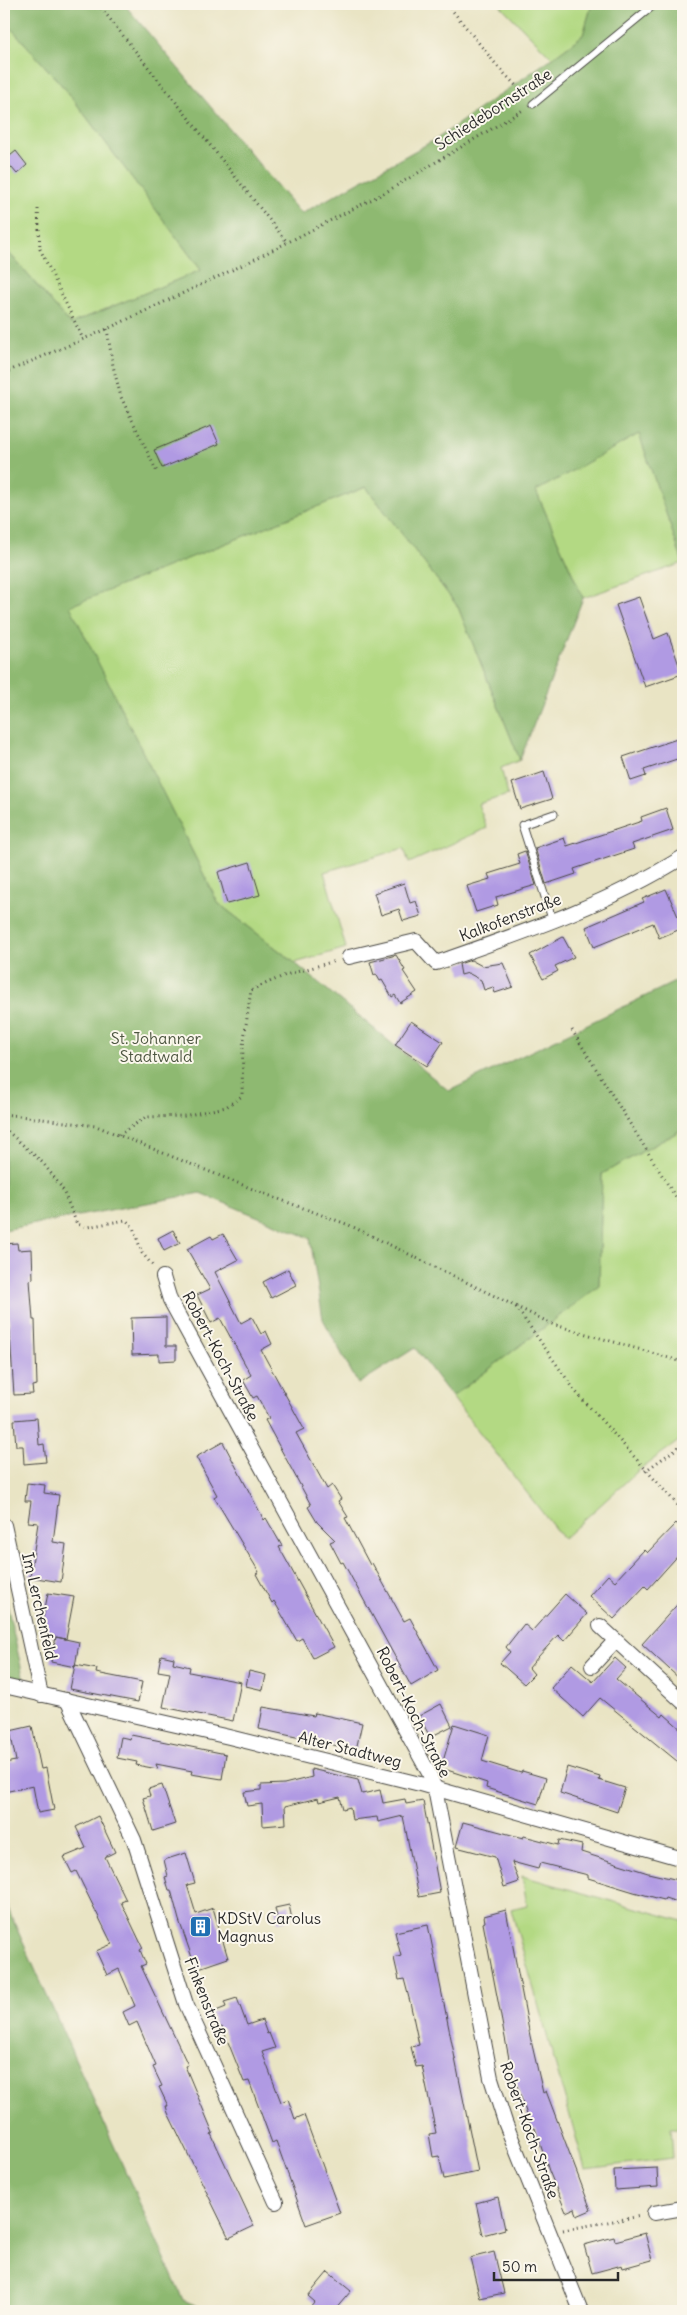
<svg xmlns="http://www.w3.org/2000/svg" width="687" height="2315" viewBox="0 0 687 2315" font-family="Delius,sans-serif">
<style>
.green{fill:#b3d983;stroke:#6f8257}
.forest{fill:#8eb971;stroke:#5c724e}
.building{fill:#b09ae3}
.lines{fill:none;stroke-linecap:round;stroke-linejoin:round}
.lane-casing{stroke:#484742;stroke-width:9}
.street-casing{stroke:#484742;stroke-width:16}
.path{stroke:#484742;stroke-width:3;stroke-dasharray:1 4;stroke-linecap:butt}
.lane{stroke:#fff;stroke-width:7}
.street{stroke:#fff;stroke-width:14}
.labels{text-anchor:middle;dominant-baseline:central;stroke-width:4;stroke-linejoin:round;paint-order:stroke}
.street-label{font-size:16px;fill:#2b2b2b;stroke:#fbf7ec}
.park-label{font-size:16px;fill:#4d5641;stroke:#fbf7ec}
.poi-label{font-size:16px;fill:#2b2b2b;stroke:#fbf7ec;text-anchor:start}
</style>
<rect width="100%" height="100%" fill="#fbf7ec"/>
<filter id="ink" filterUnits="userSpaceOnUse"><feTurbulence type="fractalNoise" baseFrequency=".02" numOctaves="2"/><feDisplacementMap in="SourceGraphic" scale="10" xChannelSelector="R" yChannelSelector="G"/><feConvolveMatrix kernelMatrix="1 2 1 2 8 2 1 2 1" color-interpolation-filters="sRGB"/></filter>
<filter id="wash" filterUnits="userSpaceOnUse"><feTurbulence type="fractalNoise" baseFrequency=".0096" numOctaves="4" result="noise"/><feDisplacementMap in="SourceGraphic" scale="20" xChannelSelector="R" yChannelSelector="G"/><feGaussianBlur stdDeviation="1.12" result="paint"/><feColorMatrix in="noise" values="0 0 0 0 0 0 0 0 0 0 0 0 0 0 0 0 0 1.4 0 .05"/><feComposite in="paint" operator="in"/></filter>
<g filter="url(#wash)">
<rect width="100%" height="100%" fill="#e9e4c4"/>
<g class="green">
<polygon points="499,4 592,4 583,35 552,58"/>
<polygon points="4,20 67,91 201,270 70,324 4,247"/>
<polygon points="639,433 683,563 583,598 536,491"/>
<polygon points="366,487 458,607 520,760 501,768 508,795 478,804 487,828 409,863 404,848 324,872 346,948 295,963 218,903 69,606"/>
<polygon points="683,1129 683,1438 640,1469 563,1539 452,1397 599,1286 602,1174"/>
<polygon points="522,1876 683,1921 683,2128 671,2128 673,2158 585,2169 511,1909 527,1905"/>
</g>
<g class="forest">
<polygon points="4,4 124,4 301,214 438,138 552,58 583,35 592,4 683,4 683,563 639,434 536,491 583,598 520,760 458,607 366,487 70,606 218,903 295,963 449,1091 683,978 683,1129 602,1174 599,1286 452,1397 415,1348 358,1384 323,1319 310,1238 200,1193 4,1230 4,247 70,324 201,270 67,91 4,20"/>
<polygon points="4,1591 24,1680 4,1676"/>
<polygon points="4,1900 183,2300 210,2311 4,2311"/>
</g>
<g id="blocks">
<g class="building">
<polygon points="16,151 27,165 17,174 5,160"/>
<polygon points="211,426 219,444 162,468 154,450"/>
<polygon points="639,597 654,639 668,633 682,674 645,687 616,605"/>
<polygon points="683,737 683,757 644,770 646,776 631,781 623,757"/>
<polygon points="544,772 552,799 520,809 512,783"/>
<polygon points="666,808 673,830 632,844 634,849 574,869 576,874 546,884 535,848 564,838 567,846 642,821 641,817"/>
<polygon points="525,851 536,885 496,897 498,905 476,912 467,886 490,879 488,874 520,864 517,854"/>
<polygon points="250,862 260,895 227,904 218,872"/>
<polygon points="404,883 410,903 416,901 421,916 403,921 399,909 381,915 374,893"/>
<polygon points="666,889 683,928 659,938 653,923 594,947 586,927 644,902 642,899"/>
<polygon points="563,937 574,957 555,966 558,971 543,979 530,955"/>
<polygon points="396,955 405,970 403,971 417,992 400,1003 395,995 392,997 382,980 380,981 376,974 374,975 370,962"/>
<polygon points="471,960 482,966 503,963 513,987 495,993 493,987 484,990 481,980 468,973 461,975 459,964"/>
<polygon points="411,1021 443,1042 427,1066 395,1045"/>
<polygon points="173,1230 180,1243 164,1251 158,1238"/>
<polygon points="223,1234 238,1260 215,1272 241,1323 252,1317 261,1334 266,1331 272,1344 261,1350 304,1429 296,1433 327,1489 332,1485 341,1499 338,1501 348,1517 345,1518 370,1565 372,1563 404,1621 410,1618 438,1670 411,1686 343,1562 341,1563 330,1542 335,1540 317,1522 308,1507 311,1505 265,1420 269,1418 257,1396 253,1398 243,1380 251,1375 220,1318 211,1323 197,1295 210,1289 187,1249 211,1236 213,1239"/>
<polygon points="17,1243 18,1250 32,1249 33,1279 30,1280 33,1320 35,1320 37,1385 32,1386 33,1394 14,1395 4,1244"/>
<polygon points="288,1269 296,1285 271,1298 263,1282"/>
<polygon points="166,1317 166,1346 176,1346 176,1360 159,1361 159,1354 132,1355 131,1318"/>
<polygon points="37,1418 39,1445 44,1444 46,1462 24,1464 23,1446 16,1446 14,1420"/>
<polygon points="223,1442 264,1520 266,1518 282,1546 279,1547 334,1647 313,1658 302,1638 297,1641 274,1601 272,1603 256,1574 259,1572 214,1497 217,1495 196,1457"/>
<polygon points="27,1483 45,1485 44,1493 59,1495 53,1542 66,1544 61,1582 30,1577 38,1523 28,1522 31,1501 25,1501"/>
<polygon points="676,1523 683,1530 683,1550 648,1589 645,1586 614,1619 589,1596 608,1575 615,1581 644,1550 647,1553"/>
<polygon points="48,1593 74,1597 66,1639 40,1634"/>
<polygon points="565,1594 587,1614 564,1641 558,1635 538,1657 529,1668 534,1674 524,1684 500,1663 510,1652 506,1647 524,1624 532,1631"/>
<polygon points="683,1598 683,1682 642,1644"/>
<polygon points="56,1637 79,1642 75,1667 51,1662"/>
<polygon points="161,1655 174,1658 173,1663 190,1667 189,1672 241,1682 233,1721 163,1707 170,1673 158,1671"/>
<polygon points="615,1658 626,1668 616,1679 662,1717 664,1714 683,1731 683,1766 600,1698 583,1717 551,1688 572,1664 593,1682"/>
<polygon points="75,1665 97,1669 96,1673 142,1682 138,1702 70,1689"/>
<polygon points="249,1671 266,1675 263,1690 246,1686"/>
<polygon points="441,1704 452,1726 430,1737 419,1716"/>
<polygon points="263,1707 314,1716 315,1713 362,1723 356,1750 259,1729"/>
<polygon points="454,1724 489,1735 482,1761 521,1773 522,1771 546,1778 538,1804 486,1788 487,1783 441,1768"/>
<polygon points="32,1726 41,1769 46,1768 54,1810 38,1813 33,1786 4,1792 4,1763 16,1761 10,1731"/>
<polygon points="131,1735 226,1754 222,1779 191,1774 192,1771 156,1764 158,1769 136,1765 137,1762 117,1758 121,1737 130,1739"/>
<polygon points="567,1767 600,1777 599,1780 625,1788 617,1812 560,1793"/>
<polygon points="311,1769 358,1780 362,1794 380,1790 383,1803 405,1799 406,1804 423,1801 440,1893 419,1897 403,1816 378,1822 377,1817 352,1820 350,1807 343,1809 340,1797 319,1802 318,1798 285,1806 286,1824 263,1826 262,1804 247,1806 244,1792 261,1790 261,1785 284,1784 312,1777"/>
<polygon points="162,1785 175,1824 153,1831 143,1798 150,1796 148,1789"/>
<polygon points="98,1816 115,1852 105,1857 126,1900 121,1902 143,1948 140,1950 146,1964 141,1966 188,2065 185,2066 213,2133 211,2134 254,2226 229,2238 168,2113 166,2106 168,2106 159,2087 162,2086 153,2067 156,2066 137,2022 129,2026 123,2012 135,2006 119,1969 107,1975 96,1951 112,1944 76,1871 72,1873 64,1857 86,1848 76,1827"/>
<polygon points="463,1822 523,1838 524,1836 558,1845 559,1840 582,1845 581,1852 648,1873 683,1881 683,1904 665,1898 664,1900 634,1892 588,1878 588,1875 540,1863 538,1869 512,1862 519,1882 504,1887 495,1857 456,1847"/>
<polygon points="186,1853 195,1883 187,1885 196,1914 213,1908 228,1958 196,1969 179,1920 171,1890 169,1890 165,1877 168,1876 164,1860"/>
<polygon points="289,1905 292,1919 278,1922 275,1908"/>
<polygon points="506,1910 530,2036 543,2093 546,2091 591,2210 577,2216 575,2208 566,2212 549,2171 535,2128 532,2129 511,2069 483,1923 485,1922 484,1916"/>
<polygon points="428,1925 478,2172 444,2179 439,2156 433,2157 429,2134 436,2133 422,2066 416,2067 411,2047 419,2045 410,2002 404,1979 399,1980 394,1958 401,1956 395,1932"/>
<polygon points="237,1998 247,2025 262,2020 267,2034 269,2033 275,2048 262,2052 281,2102 288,2099 295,2119 304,2115 340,2213 306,2225 276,2141 272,2143 249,2081 244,2082 222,2027 216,2029 211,2013 226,2007 224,2002"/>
<polygon points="657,2168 658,2187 615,2190 614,2170"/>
<polygon points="498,2197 505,2229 483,2235 476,2203"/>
<polygon points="645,2233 652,2260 623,2268 622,2265 592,2273 584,2245 614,2237 615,2241"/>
<polygon points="494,2252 504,2293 480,2298 470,2258"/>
<polygon points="328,2272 351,2291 334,2311 307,2311 315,2302 308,2296"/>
</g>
</g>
</g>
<g filter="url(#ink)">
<use href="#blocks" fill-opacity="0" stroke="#484742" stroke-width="1"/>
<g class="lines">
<defs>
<g id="lane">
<polyline points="533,104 655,4"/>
<polyline points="553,922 522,825 554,814"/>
</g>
<g id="street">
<path d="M349 957 416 941 436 963C519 934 609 904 683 857"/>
<polyline points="163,1277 170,1300 429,1773 435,1789 491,2078 505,2122 581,2311"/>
<polyline points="4,1525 41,1695"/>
<polyline points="600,1626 683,1702"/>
<polyline points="592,1666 615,1641"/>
<polyline points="4,1686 229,1737 420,1784 683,1859"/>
<polyline points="67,1700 134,1840 186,2004 276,2202"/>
<polyline points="654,2213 683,2208"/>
</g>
</defs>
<use href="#lane" class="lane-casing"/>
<use href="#street" class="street-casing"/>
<g class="path">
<polyline points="98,4 287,242"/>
<polyline points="447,4 499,68 526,96"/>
<polyline points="38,209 40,249 83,339"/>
<polyline points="107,329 113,366 121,397 157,472"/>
<polyline points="4,373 107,329 247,263 386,192 523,110"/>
<polyline points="572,1030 683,1209"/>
<polyline points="4,1114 96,1126 265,1194 349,1225 552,1324 683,1362"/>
<polyline points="4,1128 43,1163 62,1188 77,1224 87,1227 126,1220 133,1227 142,1253 154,1267"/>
<polyline points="119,1135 146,1117 184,1116 226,1107 242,1096 243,1046 251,990 286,975 335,961"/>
<polyline points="516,1307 576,1392 683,1511"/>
<polyline points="645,1471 683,1444"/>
<polyline points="563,2230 641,2216"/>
</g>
<use href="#lane" class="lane"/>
<use href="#street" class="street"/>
</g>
</g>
<defs>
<symbol id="building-square" viewBox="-11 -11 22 22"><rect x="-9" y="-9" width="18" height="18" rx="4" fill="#1f6fb2" stroke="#fbf7ec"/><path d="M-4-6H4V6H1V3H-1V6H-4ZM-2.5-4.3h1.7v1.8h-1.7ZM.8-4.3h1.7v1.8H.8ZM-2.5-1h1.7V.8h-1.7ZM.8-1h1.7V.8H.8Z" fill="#fff"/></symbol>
</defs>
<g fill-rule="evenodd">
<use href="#building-square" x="188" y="1914" width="25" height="25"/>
</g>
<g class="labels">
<g class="street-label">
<text transform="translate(493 109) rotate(-33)">Schiedebornstraße</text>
<text transform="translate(510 917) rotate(-21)">Kalkofenstraße</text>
<text transform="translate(221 1356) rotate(62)">Robert-Koch-Straße</text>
<text transform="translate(40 1606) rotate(77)">Im Lerchenfeld</text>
<text transform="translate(414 1712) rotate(63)">Robert-Koch-Straße</text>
<text transform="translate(350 1749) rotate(14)">Alter Stadtweg</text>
<text transform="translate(207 2001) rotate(68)">Finkenstraße</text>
<text transform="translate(530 2130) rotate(70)">Robert-Koch-Straße</text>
</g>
<g class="park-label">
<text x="156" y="1038">St. Johanner<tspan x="156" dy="18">Stadtwald</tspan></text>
</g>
<g class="poi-label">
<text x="217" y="1918">KDStV Carolus<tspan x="217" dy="18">Magnus</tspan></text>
</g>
</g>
<rect width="687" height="2315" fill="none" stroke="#fbf7ec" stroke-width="20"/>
<path d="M494 2272v8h124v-8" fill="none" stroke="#2b2b2b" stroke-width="2.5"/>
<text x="502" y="2272" font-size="15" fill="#2b2b2b" stroke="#fbf7ec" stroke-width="4" paint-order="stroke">50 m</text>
</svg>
